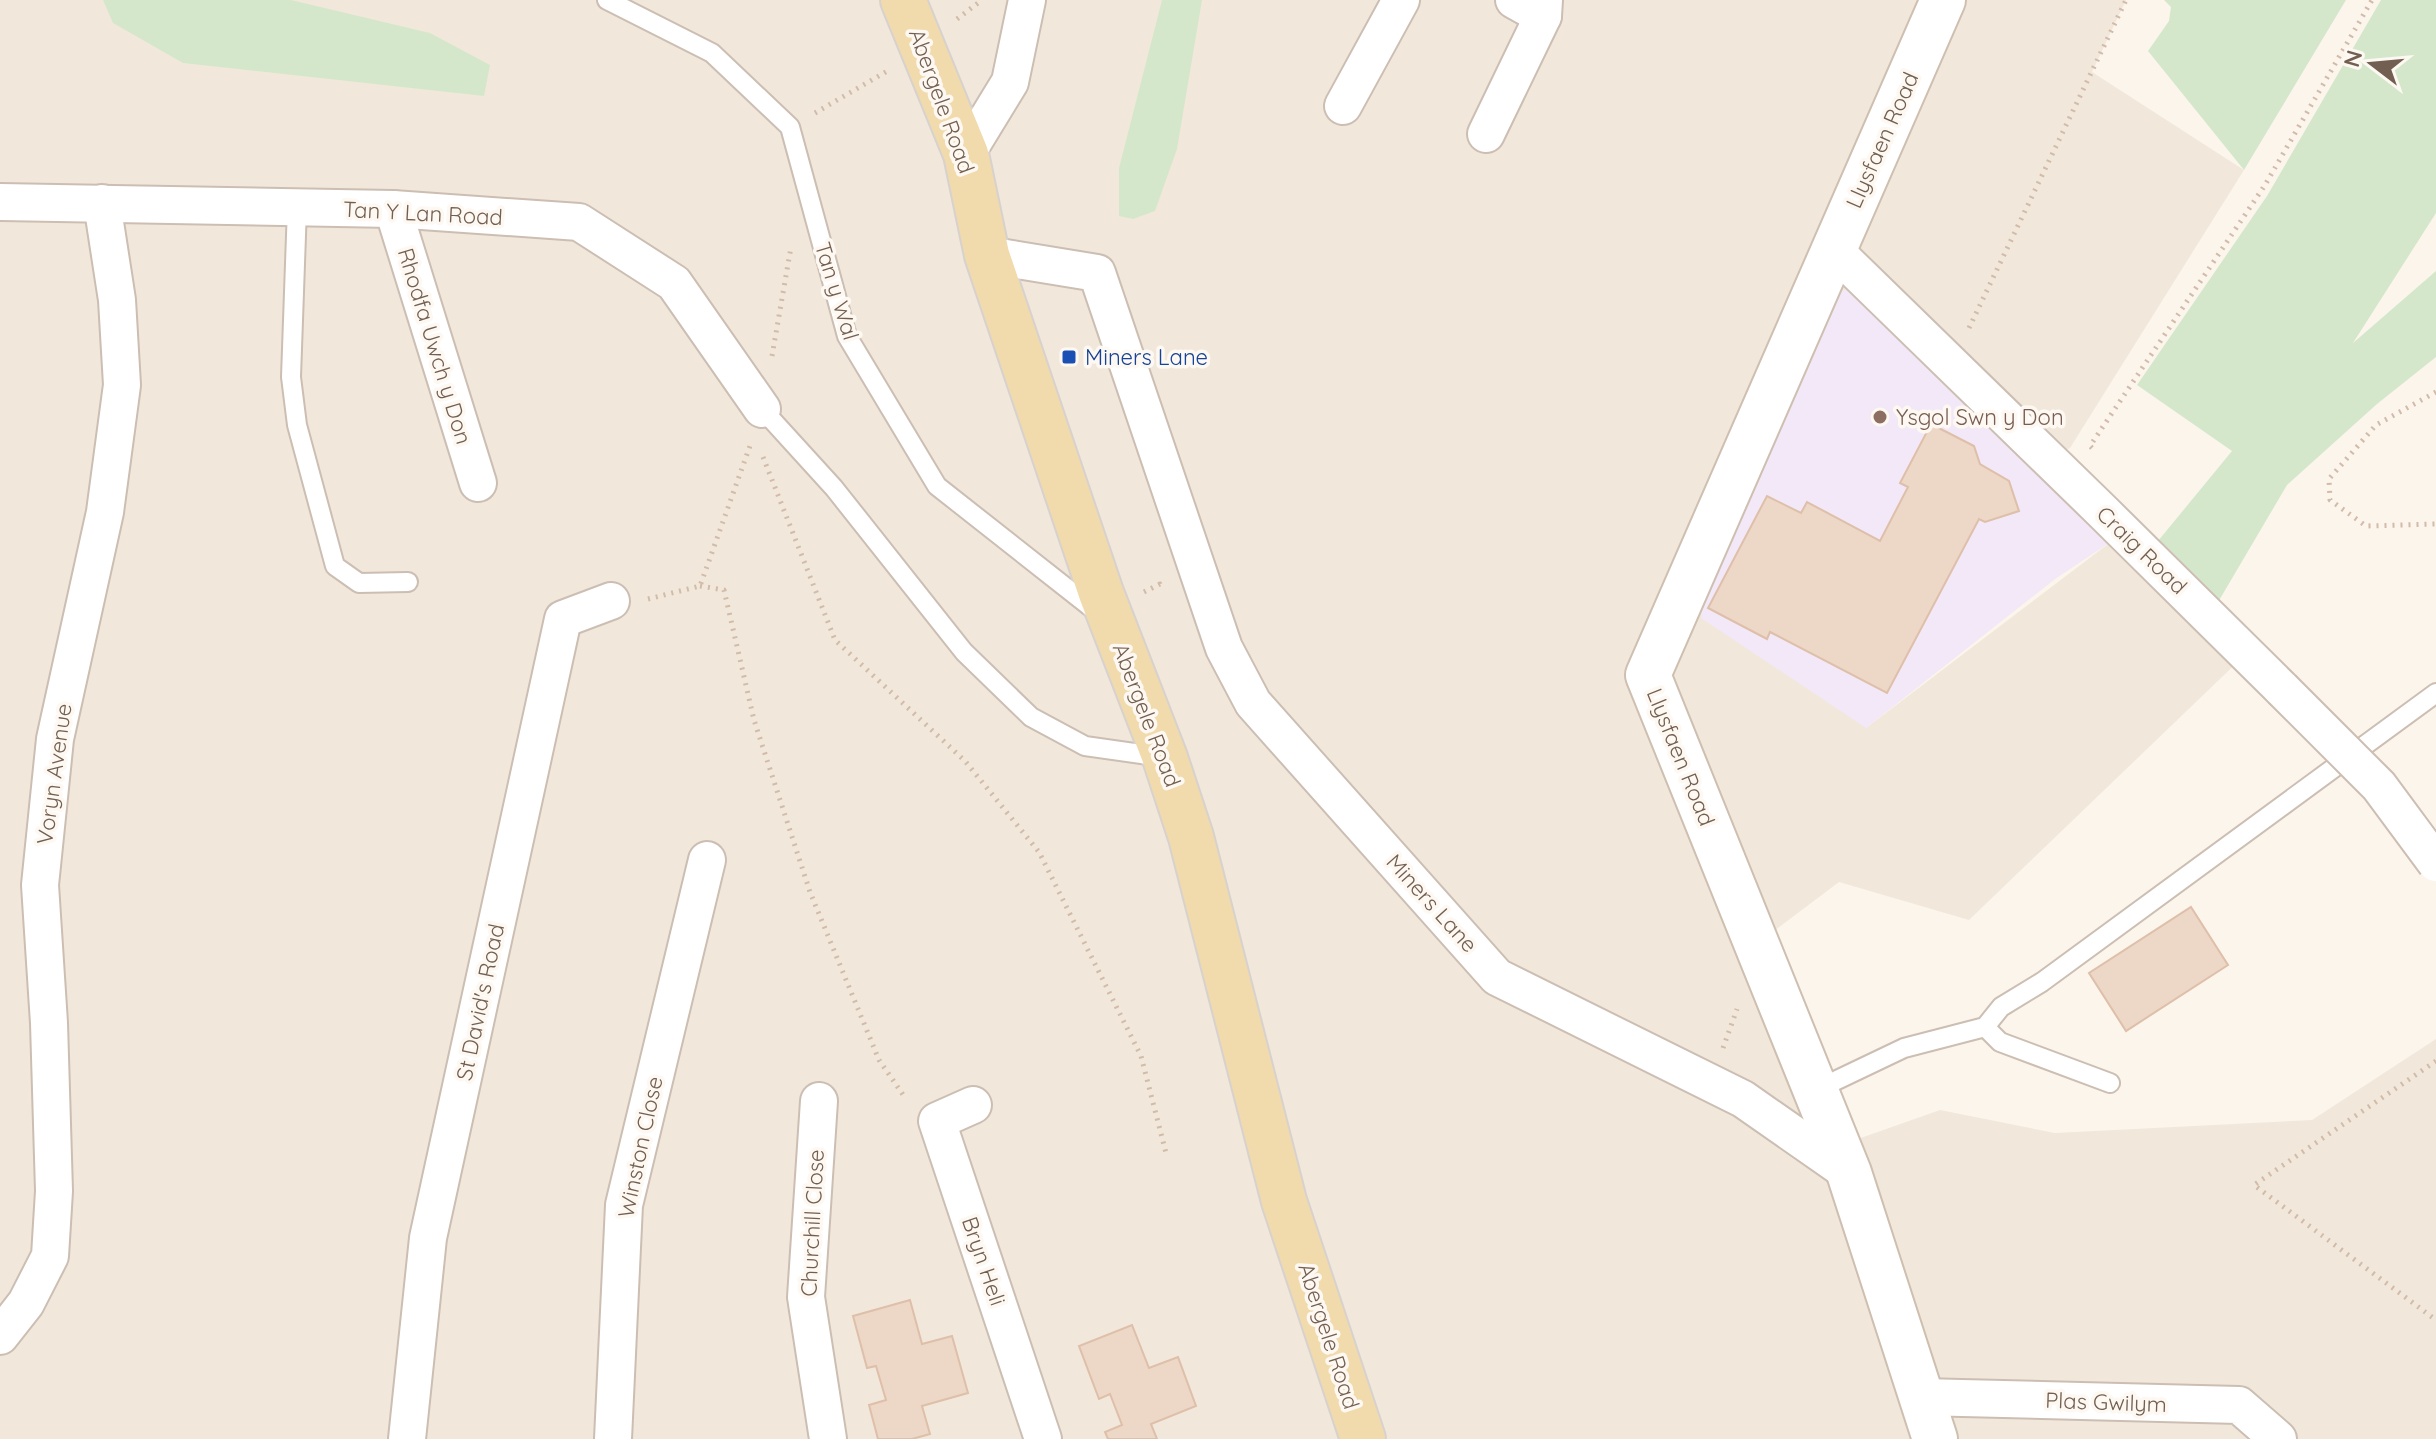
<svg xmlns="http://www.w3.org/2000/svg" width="2436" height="1439" viewBox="0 0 2436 1439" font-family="Quicksand,sans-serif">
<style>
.residential{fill:#f1e8db}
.education{fill:#f2e8f7}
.green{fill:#d5e7cb}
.building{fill:#edd7c6;stroke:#debfa9;stroke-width:2}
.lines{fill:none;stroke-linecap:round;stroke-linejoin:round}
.lane-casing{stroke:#ccbeb2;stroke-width:22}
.street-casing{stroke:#ccbeb2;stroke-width:40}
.secondary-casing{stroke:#cebfb0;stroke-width:48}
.primary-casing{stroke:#d8d2ce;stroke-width:48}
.path{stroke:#d2bba9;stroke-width:5;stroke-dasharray:2 6;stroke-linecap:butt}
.lane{stroke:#fff;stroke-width:18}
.street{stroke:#fff;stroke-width:36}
.secondary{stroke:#fff;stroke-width:44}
.primary{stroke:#f1daac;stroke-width:44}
.street-bridge-casing{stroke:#ccbeb2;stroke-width:40;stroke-linecap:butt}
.street-bridge{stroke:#fff;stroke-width:36}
.transit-dot{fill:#1a4fb4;stroke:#fdf9f2;stroke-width:3}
.education-dot{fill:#8d6e63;stroke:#fdf9f2;stroke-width:3}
.labels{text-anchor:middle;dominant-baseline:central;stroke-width:7;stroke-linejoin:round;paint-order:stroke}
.street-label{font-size:22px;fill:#735f51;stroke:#fdf9f2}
.transit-label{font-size:22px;fill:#164399;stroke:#fdf9f2;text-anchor:start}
.education-label{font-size:22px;fill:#785e54;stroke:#fdf9f2;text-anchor:start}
</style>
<rect width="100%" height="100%" fill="#fbf5ec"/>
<polygon class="residential" points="0,0 2126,0 2092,72 2244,170 2070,448 2048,458 1866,728 2112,541 2247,653 1969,920 1839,882 1757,944 1838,1146 1940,1110 2055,1133 2312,1120 2436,1039 2436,1439 0,1439"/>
<polygon class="education" points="1848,289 2112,541 2055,579 1866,728 1701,618 1705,581 1830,294"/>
<g class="green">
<polygon points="103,0 291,0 430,33 490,65 484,96 183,63 113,23"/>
<polygon points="1162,0 1202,0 1177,149 1155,211 1133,219 1119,216 1119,168"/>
<polygon points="2164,0 2346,0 2244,170 2148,51 2169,21 2171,7"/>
<polygon points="2381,0 2436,0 2436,213 2353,343 2436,271 2436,357 2377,404 2287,485 2214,609 2158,541 2232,451 2137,385 2267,196"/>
</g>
<g class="building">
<polygon points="1931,424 1974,446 1980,464 2009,481 2019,511 1985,522 1979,519 1887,693 1770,632 1767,639 1708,608 1767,496 1801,513 1807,502 1880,541 1908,487 1900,483"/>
<polygon points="2191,907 2228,965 2126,1031 2089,973"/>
<polygon points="910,1300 922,1344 952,1336 968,1393 922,1406 930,1434 912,1439 878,1439 869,1405 886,1400 876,1366 867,1368 853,1316"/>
<polygon points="1132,1325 1149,1368 1178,1357 1196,1406 1151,1424 1157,1439 1108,1439 1105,1432 1122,1425 1110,1394 1099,1399 1079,1346"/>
</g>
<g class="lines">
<defs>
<g id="lane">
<polyline points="607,0 712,53 790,127 847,336 937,486 1097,612"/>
<polyline points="297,207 291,377 297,425 335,566 359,583 408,582"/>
<polyline points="762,409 834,488 964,652 1031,717 1085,746 1162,757"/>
<polyline points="1985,1027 2000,1042 2110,1083"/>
<polyline points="1816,1090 1904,1048 1985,1027 2001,1007 2042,982 2436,693"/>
</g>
<g id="street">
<polyline points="1514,0 1543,16"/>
<polyline points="1343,106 1401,0"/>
<polyline points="1486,134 1543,16 1544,0"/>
<polyline points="966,154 1010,82 1027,0"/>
<polyline points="0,202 393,209 579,222 674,283 762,409"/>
<polyline points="393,209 478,483"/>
<polyline points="1834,250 2102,511 2282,689"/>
<polyline points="987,255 1097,273 1224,648 1253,703 1497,977 1743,1099 1849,1173"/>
<polyline points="819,1101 806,1297 828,1439"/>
<polyline points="973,1105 937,1121 1043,1439"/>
<polyline points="0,1336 26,1303 50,1256 54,1191 49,1023 40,885 55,739 105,512 122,385 117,300 102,203"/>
<polyline points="1921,1397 2239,1405 2278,1439"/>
<polyline points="407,1439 428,1238 563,619 611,601"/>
<polyline points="613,1439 624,1205 707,860"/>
</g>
<polyline id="secondary" points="1935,1439 1849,1173 1648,675 1943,0"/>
<polyline id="primary" points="903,0 966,154 987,255 1101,593 1165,758 1191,837 1284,1201 1363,1439"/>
</defs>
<use href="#lane" class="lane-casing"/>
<use href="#street" class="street-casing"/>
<use href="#secondary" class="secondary-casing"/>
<use href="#primary" class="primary-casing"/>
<g class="path">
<polyline points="957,19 982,0"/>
<polyline points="815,113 889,70"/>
<polyline points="1969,328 2126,0"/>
<polyline points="772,356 791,247"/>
<polyline points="2436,392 2376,425 2329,479 2330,500 2366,526 2436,524"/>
<polyline points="2092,448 2090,446 2265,185 2372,0"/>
<polyline points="763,457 835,640 965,761 1039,852 1141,1056 1166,1153"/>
<polyline points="700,586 724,590 754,720 810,892 879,1060 906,1099"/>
<polyline points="1144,592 1160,584 1162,589"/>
<polyline points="648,599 700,586 751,443"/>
<polyline points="1723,1048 1737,1009"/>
<polyline points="2436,1061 2254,1185 2436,1320"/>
</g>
<use href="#lane" class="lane"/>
<use href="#street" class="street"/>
<use href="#secondary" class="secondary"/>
<use href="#primary" class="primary"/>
<defs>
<polyline id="street-bridge" points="2282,689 2379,786 2436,863"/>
</defs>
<use href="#street-bridge" class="street-bridge-casing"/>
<use href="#street-bridge" class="street-bridge"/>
</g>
<rect class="transit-dot" x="1061" y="349" width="16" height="16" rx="4"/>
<circle class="education-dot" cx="1880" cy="417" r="8"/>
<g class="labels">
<g class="street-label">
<text transform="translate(942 101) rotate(70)">Abergele Road</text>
<text transform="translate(1882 140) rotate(-66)">Llysfaen Road</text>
<text transform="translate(423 213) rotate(3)">Tan Y Lan Road</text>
<text transform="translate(837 291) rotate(73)">Tan y Wal</text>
<text transform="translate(435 346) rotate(73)">Rhodfa Uwch y Don</text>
<text transform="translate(2142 550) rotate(44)">Craig Road</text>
<text transform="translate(1147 715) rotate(69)">Abergele Road</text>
<text transform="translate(1681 757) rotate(68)">Llysfaen Road</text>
<text transform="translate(54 774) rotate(-82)">Voryn Avenue</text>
<text transform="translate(1432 903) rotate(48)">Miners Lane</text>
<text transform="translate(480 1002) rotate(-78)">St David's Road</text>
<text transform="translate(640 1147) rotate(-78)">Winston Close</text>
<text transform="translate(812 1223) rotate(-87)">Churchill Close</text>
<text transform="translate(984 1261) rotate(71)">Bryn Heli</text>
<text transform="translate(1329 1336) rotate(72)">Abergele Road</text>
<text transform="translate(2106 1402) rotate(2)">Plas Gwilym</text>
</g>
<g class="transit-label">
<text x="1085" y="357">Miners Lane</text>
</g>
<g class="education-label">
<text x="1896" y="417">Ysgol Swn y Don</text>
</g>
</g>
<g transform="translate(2372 64) rotate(286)" stroke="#fdf9f2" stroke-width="6" paint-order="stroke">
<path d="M0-6L14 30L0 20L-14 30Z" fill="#735f51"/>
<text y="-12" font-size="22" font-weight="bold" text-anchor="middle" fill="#735f51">N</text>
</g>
</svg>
